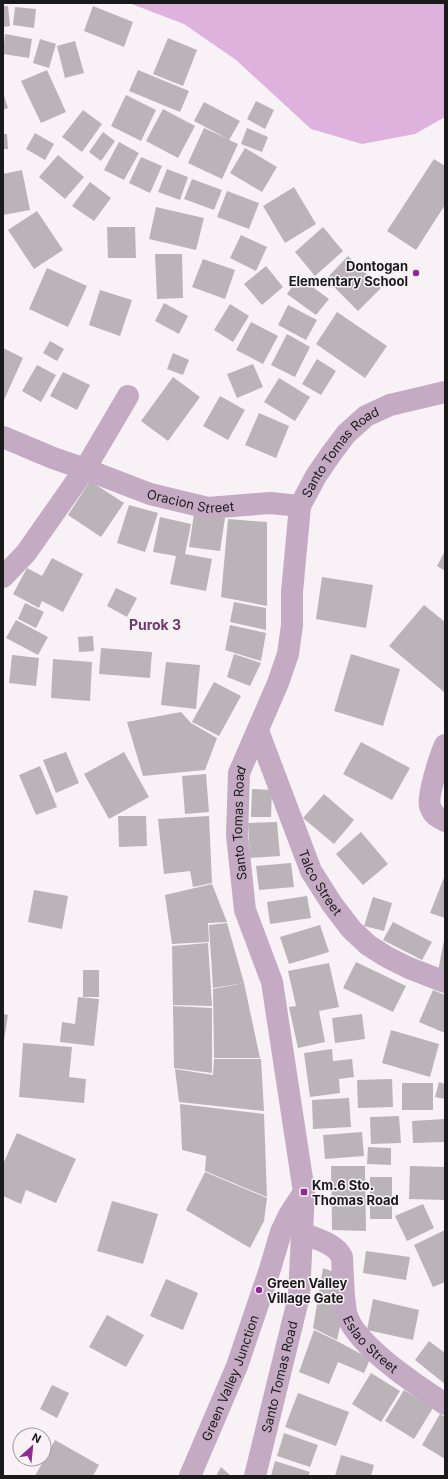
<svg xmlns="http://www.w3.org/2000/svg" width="448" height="1479" viewBox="0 0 448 1479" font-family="Inter,sans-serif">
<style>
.green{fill:#deb2dd}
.building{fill:#bab4b9}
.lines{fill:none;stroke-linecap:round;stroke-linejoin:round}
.minor{stroke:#c5aac4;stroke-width:22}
.tertiary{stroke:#c5aac4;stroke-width:22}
.poi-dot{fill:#8e2a91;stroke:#f8f2f7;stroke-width:1.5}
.labels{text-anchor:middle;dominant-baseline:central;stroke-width:3;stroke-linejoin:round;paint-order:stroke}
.poi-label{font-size:13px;font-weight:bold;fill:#1b1a1b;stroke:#f8f2f7;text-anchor:start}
.street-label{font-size:13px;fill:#1b1a1b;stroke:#f8f2f7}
.neighbourhood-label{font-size:14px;font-weight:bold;fill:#6c3a6c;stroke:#f8f2f7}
</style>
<rect width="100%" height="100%" fill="#f8f2f7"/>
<polygon class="green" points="129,3 445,3 445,117 415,134 362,144 311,129 236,60 184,24"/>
<g class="building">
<polygon points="3,6 8,6 10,26 3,27"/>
<polygon points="93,6 133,22 124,47 84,31"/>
<polygon points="15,7 36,9 34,28 13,25"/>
<polygon points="5,34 32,39 29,58 3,54"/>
<polygon points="168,38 197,50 183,86 153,74"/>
<polygon points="40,39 56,44 49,68 33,63"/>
<polygon points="75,41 84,73 65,78 57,46"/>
<polygon points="47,70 66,112 41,123 21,81"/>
<polygon points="138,70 189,91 180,112 129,91"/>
<polygon points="3,92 8,108 3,110"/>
<polygon points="126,95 156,110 141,141 111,126"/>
<polygon points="256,101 274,110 265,129 247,119"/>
<polygon points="204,102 240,121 229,140 238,144 222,179 188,163 204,128 228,139 194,121"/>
<polygon points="163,109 195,126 178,158 146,141"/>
<polygon points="83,110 102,124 82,152 62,137"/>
<polygon points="247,128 268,137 262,152 241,144"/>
<polygon points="103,132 115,141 101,161 89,152"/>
<polygon points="35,133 54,144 45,160 26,149"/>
<polygon points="3,134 7,134 8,149 3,149"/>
<polygon points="119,142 139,153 124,180 104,170"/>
<polygon points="245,148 277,167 262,192 230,173"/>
<polygon points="58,155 84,177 65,199 39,177"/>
<polygon points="141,157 162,166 150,193 129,183"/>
<polygon points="434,159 445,166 445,205 416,250 387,231"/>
<polygon points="167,169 188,177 180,200 158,192"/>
<polygon points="22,170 30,210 3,215 3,174"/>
<polygon points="192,179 222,190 214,210 184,199"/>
<polygon points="90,182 111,198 94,221 72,206"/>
<polygon points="294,187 316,224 285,243 263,206"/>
<polygon points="227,191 259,203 249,229 217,217"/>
<polygon points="156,207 204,218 196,250 149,239"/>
<polygon points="37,211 63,250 34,269 8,230"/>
<polygon points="107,227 135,227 136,258 108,258"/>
<polygon points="323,227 343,251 315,276 295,252"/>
<polygon points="241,235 267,247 256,271 230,258"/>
<polygon points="155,254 182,254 183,298 157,299"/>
<polygon points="348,256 381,288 358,311 326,279"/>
<polygon points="203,259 235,270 225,299 192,287"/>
<polygon points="266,266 283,287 262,305 244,284"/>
<polygon points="47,268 87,286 68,327 29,309"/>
<polygon points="299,277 329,299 316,315 287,294"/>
<polygon points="100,290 132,300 120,336 89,325"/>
<polygon points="164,303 188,316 179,334 155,321"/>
<polygon points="230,304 249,316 233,342 214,330"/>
<polygon points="288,305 317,320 306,340 278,325"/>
<polygon points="337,312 387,346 365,378 316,344"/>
<polygon points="251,322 278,336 263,364 236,350"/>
<polygon points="287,334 310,347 295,377 271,365"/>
<polygon points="50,341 64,349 57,361 43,353"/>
<polygon points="3,348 23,358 3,402"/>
<polygon points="173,353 189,360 183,375 167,369"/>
<polygon points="317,359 336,371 321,395 302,384"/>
<polygon points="253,364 263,387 237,398 227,374"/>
<polygon points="37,365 56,375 41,402 22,391"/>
<polygon points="63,372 90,385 77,410 50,396"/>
<polygon points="173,377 200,397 168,441 141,421"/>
<polygon points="279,378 310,397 295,421 264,402"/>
<polygon points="220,396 245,410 228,440 203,426"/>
<polygon points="259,413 289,426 276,458 245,445"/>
<polygon points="90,481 124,503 101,537 68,515"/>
<polygon points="129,505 158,513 145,552 117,543"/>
<polygon points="194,514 225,518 220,551 189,547"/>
<polygon points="160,517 191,524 185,554 212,559 206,591 170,584 176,556 153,552"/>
<polygon points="228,519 267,522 267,606 221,597"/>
<polygon points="445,551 445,571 437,566"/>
<polygon points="52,558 83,574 63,612 42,601 39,608 13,594 27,568 42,576"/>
<polygon points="322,577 373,585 366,628 316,619"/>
<polygon points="116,588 137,598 127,617 107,606"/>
<polygon points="234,602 266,608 266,630 230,622"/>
<polygon points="25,603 44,612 36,628 18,619"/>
<polygon points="424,605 445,622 444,692 389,646"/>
<polygon points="16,620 48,637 38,655 6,638"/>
<polygon points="230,625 266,633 261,661 225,650"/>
<polygon points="93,636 94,651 79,652 78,637"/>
<polygon points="101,648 152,652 150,678 99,674"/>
<polygon points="234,654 261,663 250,686 227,677"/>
<polygon points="351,654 400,669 383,726 334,711"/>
<polygon points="12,655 39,658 36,686 9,683"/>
<polygon points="53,659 92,662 90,701 51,698"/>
<polygon points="166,662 200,665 196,709 161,705"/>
<polygon points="214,682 241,696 219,736 192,722"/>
<polygon points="181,712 191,723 217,738 205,770 143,776 127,722"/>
<polygon points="361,742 410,768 392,800 343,774"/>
<polygon points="66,752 79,783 56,793 43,760"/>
<polygon points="124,752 149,797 109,819 84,774"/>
<polygon points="40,766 57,807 36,815 19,775"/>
<polygon points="206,774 209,812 185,814 182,776"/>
<polygon points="252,789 272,790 271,817 251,817"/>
<polygon points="324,794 354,820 334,844 303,818"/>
<polygon points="118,816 146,816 147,846 119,847"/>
<polygon points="209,816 212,883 193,887 190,871 164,874 158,819"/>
<polygon points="277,822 280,856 250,858 248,823"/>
<polygon points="361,832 388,864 363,885 336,854"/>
<polygon points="291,863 294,887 259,890 256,866"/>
<polygon points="445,875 445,918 430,913"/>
<polygon points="212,884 227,922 208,923 209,942 172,944 165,895"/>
<polygon points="34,890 68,896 62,929 28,922"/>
<polygon points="307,896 311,918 270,924 267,902"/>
<polygon points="373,897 392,903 384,931 364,926"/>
<polygon points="393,922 432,942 422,960 383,940"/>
<polygon points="227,923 244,983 213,988 209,925"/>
<polygon points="320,925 329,952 289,964 280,937"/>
<polygon points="444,940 445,940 445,973 438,971"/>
<polygon points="208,943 212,1006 173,1005 172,946"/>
<polygon points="356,962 406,986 393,1012 343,988"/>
<polygon points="329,963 339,1007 319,1011 325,1042 298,1048 289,1007 296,1006 288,971"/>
<rect x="83" y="970" width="16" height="27"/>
<polygon points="244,983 260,1058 214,1058 213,989"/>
<polygon points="433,990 445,995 445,1033 419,1022"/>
<polygon points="78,997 99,999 94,1046 60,1042 62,1022 75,1024"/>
<polygon points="173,1006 212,1008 212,1073 174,1068"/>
<polygon points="3,1014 8,1015 4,1040 3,1040"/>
<polygon points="362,1014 365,1039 335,1043 332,1018"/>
<polygon points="391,1030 439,1044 430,1077 382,1063"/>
<polygon points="23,1043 72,1047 69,1077 86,1079 84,1103 19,1097"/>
<polygon points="332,1049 333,1061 352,1059 354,1077 339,1079 340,1093 310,1097 304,1053"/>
<polygon points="214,1059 261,1059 264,1111 179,1102 175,1069 213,1075"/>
<polygon points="392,1079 393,1107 358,1108 357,1080"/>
<polygon points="439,1082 445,1084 445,1099 435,1097"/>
<rect x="402" y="1083" width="31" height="27"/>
<polygon points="349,1098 351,1127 313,1129 312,1100"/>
<polygon points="180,1104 264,1114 267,1197 205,1171 206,1156 182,1150"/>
<polygon points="399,1116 401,1143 371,1144 370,1117"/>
<polygon points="445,1119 445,1142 413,1143 412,1121"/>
<polygon points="362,1132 364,1156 325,1159 323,1135"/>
<polygon points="17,1133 76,1159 56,1203 26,1190 21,1204 3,1196 3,1164"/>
<polygon points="368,1147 391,1148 391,1165 367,1164"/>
<polygon points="331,1166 365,1166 366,1231 332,1230"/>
<polygon points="410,1166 445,1167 445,1200 409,1199"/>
<polygon points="205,1172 267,1198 264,1221 250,1248 186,1210"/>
<rect x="370" y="1177" width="22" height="42"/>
<polygon points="112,1201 158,1214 143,1264 97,1251"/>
<polygon points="423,1204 434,1228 407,1241 395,1216"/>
<polygon points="445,1230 445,1282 433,1287 414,1245"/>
<polygon points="366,1251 410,1257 406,1280 363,1273"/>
<polygon points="323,1268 340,1274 342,1318 337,1340 313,1328"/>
<polygon points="166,1279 198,1293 183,1330 150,1316"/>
<polygon points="373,1299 419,1310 413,1340 367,1330"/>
<polygon points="107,1315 144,1335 126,1367 89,1347"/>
<polygon points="314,1330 339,1342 370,1359 364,1373 338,1362 329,1384 299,1372"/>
<polygon points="429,1341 445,1353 445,1384 415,1360"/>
<polygon points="371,1373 400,1391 381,1422 352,1404"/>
<polygon points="52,1385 69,1393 57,1418 40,1409"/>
<polygon points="404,1390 433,1408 414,1439 385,1421"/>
<polygon points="298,1393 349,1412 336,1446 285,1427"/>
<polygon points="440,1414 445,1417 445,1459 422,1445"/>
<polygon points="284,1433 318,1445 310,1467 277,1456"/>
<polygon points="55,1440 99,1465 93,1476 35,1476"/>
<polygon points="341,1455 374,1465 371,1476 335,1476"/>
<polygon points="275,1461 310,1472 308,1476 271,1476"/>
<polygon points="221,1467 231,1476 216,1476"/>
</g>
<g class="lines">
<g class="minor">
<polyline points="3,437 53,458 85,469 128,396"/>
<path id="s1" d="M3 577 26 553 85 469 150 494 208 508 270 503 300 506"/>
<path id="s2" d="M258 731 311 871 332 904 351 929 368 945 387 957 409 968 445 982"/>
<path d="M445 745C440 756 427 796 430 806 433 815 437 817 445 821"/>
<path id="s3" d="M302 1233C316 1239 335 1243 342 1257 343 1275 343 1295 346 1312 353 1344 418 1386 445 1404"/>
<path id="s4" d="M190 1476 237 1366 270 1269 281 1232 289 1215 304 1192"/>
</g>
<path class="tertiary" id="s5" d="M255 1476 299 1296 304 1192 272 982 245 910 237 835 239 773 278 683 288 654 292 625V592L300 506 316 476 331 454 346 434 366 416 390 405 445 392"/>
</g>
<g class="poi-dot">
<circle cx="416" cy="273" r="4"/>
<rect x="300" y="1188" width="8" height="8" rx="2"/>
<circle cx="259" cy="1290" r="4"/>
</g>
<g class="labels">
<g class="poi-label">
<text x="408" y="266" text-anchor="end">Dontogan<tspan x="408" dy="15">Elementary School</tspan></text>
<text x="312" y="1185">Km.6 Sto.<tspan x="312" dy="15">Thomas Road</tspan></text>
<text x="267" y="1283">Green Valley<tspan x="267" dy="15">Village Gate</tspan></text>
</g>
<g class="street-label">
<text stroke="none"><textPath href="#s5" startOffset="1062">Santo Tomas Road</textPath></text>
<text stroke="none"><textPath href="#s1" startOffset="247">Oracion Street</textPath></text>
<text stroke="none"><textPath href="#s5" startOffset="666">Santo Tomas Road</textPath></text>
<text stroke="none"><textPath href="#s2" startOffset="164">Talco Street</textPath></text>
<text stroke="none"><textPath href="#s3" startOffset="144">Eslao Street</textPath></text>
<text stroke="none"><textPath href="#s5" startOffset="102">Santo Tomas Road</textPath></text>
<text stroke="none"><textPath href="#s4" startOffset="106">Green Valley Junction</textPath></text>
</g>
<g class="neighbourhood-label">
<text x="155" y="624">Purok 3</text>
</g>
</g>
<rect width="448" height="1479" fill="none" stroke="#1b1a1b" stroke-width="8"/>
<g transform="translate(32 1447) rotate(27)"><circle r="19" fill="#f8f2f7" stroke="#a09c9f"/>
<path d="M0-3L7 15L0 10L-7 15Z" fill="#8e2a91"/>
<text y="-6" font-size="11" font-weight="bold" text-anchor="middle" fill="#1b1a1b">N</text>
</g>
</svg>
